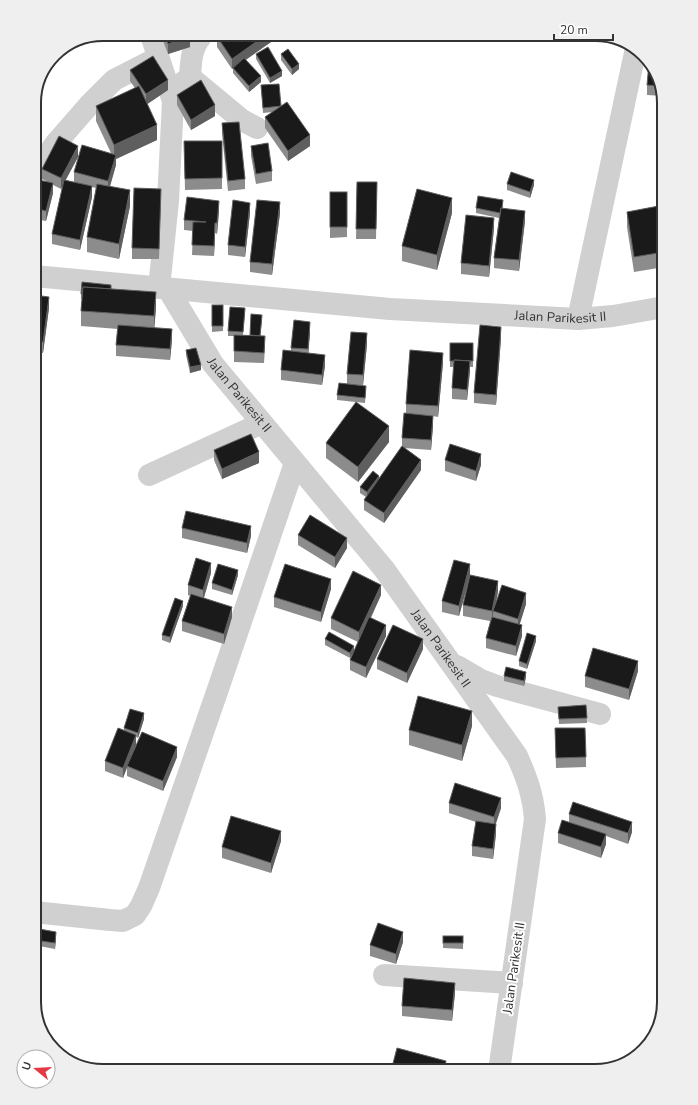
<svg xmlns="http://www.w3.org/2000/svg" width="698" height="1105" viewBox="0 0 698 1105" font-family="'Nunito Sans',sans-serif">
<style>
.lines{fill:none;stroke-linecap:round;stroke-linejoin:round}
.minor{stroke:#d0d0d0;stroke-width:22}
.wall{fill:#8c8c8c}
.shaded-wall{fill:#5f5f5f}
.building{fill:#1a1a1a;stroke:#5f5f5f}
.labels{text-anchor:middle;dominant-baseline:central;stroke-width:4;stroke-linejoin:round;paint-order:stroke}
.street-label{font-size:13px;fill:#333;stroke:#fff}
.rim{fill:none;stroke:#333;stroke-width:2}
</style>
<rect width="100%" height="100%" fill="#fff"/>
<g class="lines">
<g class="minor">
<polyline points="152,38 173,101 168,201 159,288"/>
<polyline points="190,77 242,120 257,128"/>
<path d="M178 86 190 77C191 63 191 49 200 38"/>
<polyline points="34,173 56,143 90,104 114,80 157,58"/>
<path id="s1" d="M34 276 390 309 578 319 613 316 664 307"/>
<path id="s2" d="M168 289 213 364 384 569 517 756C527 778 533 795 535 819L499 1071"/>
<polyline points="578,319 636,48"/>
<polyline points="149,475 262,423"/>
<polyline points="457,666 481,680 497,686 600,714"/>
<polyline points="34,912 110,920 123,921 135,915 141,906 149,888 218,689 295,463"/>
<polyline points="384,975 512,983"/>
</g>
</g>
<g class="wall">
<polygon points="271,37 271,42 246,60 261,82 249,92 233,73 233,68 232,69 217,47 217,38"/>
<polygon points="162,38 190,38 190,47 168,54"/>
<polygon points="256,54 282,76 270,83 256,59"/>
<polygon points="281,54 299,69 292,75 281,60"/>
<polygon points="130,70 168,90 147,104 157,140 116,159 116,165 110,187 130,206 119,259 87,252 87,237 96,188 92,187 92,197 80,250 52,244 52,234 63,184 61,189 53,185 53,193 46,221 36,219 37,245 34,245 34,179 48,182 42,179 42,169 78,157 65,180 74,182 74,172 111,153 96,121 96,106 135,88 130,81"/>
<polygon points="657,72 663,96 647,95 647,85"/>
<polygon points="261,85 281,106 310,146 288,161 265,128 265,117 273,112 263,113"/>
<polygon points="177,95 215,116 191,130 177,105"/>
<polygon points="222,123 245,179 245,189 228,191 222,134"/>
<polygon points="184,141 222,141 222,189 185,190"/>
<polygon points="251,146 272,171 272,181 256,184 251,156"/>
<polygon points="357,182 377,182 376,239 356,239"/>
<polygon points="507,184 534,185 530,198 507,190"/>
<polygon points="330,192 347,192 347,237 330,238"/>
<polygon points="161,200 159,259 132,259 132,248"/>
<polygon points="664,205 664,267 634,272 627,227 627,212"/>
<polygon points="503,206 502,208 525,221 519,271 494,268 494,258 499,218 476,213 476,208"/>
<polygon points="219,211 217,234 215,233 214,256 192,255 193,231 184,230 184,220"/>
<polygon points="250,213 245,257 228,255 228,245"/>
<polygon points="280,213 272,275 250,272 250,262"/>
<polygon points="452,213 437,270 402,261 402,246"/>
<polygon points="494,228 489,277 461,274 461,263"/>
<polygon points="111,289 156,308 154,328 172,340 170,360 116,356 116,345 118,329 81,326 81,311 82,299 81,299 81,294"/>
<polygon points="34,295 49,308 43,353 34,352"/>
<polygon points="212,305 223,305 223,331 212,332"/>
<polygon points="245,313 243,335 250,336 251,314 262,321 260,336 265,347 264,363 234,362 234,336 228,336 228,331"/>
<polygon points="310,332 308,353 325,366 322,385 281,380 281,370 291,351 291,348"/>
<polygon points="501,338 496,405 474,403 474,393"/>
<polygon points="450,343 473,343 473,367 470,367 467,400 452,399 452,388 454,367 450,367"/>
<polygon points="367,344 363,385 366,391 365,403 337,400 337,395 347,384 347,374"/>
<polygon points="186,350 201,370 190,373 186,355"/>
<polygon points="443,363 438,417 433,416 433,426 431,450 404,448 421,470 384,523 364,510 364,500 366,497 360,493 360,487 379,478 402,446 402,438 406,413 406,404"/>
<polygon points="389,442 358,482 326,458 326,443"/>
<polygon points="214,450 259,463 222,479 214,460"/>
<polygon points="445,460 481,465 476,481 445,471"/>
<polygon points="182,528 251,536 247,553 182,538"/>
<polygon points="298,535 347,548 335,568 298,545"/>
<polygon points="211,573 204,598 232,617 224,644 182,631 182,621 190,596 188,595 188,585"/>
<polygon points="238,575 232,595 212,589 212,583"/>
<polygon points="470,575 498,591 496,604 526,604 519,625 522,636 516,656 486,648 486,638 490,621 463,616 463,605 469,580 459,616 442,612 442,601"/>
<polygon points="331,589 321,622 274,607 274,597"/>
<polygon points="381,595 371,618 386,636 366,678 350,670 350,660 353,652 350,658 325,645 325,639 354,651 358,642 331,629 331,618"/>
<polygon points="183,606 170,643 162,640 162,635"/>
<polygon points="536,641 527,669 519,666 519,661"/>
<polygon points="423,649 407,683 377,669 377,659"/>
<polygon points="638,671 629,700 585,687 585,676"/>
<polygon points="504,676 526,677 524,686 504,681"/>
<polygon points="586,705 587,723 559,724 558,707"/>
<polygon points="144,719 138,738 136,737 136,745 130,761 177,757 163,791 127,776 127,766 123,778 105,771 105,761 124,730 124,728"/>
<polygon points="472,726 462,761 409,745 409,730"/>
<polygon points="555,728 586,757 586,767 556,768"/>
<polygon points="449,803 501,808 496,824 496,834 493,859 472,856 472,846 476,822 449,813"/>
<polygon points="569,814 632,832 628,844 606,836 606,844 601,858 558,843 558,833 569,822"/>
<polygon points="281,841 271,873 222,858 222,847"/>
<polygon points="34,928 56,938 55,949 34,945"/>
<polygon points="443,936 463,936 463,949 443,948"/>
<polygon points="403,942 396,964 370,956 370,945"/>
<polygon points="455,993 452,1021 402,1016 402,1006"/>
</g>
<g class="shaded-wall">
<polygon points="263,37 271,37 271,42 232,69 232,59"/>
<polygon points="185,38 190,38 190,47 168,54 168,44"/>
<polygon points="299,64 299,69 292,75 292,69"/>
<polygon points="282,71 282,76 270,83 270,78"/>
<polygon points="261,76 261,82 249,92 249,86"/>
<polygon points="168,80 168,90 146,105 146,94"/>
<polygon points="215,105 215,116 191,130 191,120"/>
<polygon points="157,125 157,140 116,159 116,165 108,192 108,181 114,160 114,145"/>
<polygon points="310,135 310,146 288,161 288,151"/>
<polygon points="78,146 78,157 61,189 61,178"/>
<polygon points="38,152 38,162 34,167 34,157"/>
<polygon points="534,180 534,185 530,198 530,192"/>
<polygon points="53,183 53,193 46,221 46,211"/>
<polygon points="92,186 92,197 80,250 80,240"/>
<polygon points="130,190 130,206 119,259 119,244"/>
<polygon points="452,198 452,213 437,270 437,255"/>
<polygon points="219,201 219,211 217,234 217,223"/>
<polygon points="280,202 280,213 272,275 272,264"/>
<polygon points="250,203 250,213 245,257 245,247"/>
<polygon points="525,211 525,221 519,271 519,260"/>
<polygon points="494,218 494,228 489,277 489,266"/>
<polygon points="215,223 215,233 214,256 214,246"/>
<polygon points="156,292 156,308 154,332 154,316"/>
<polygon points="49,297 49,308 43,353 43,342"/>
<polygon points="310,322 310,332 308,359 308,349"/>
<polygon points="501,327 501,338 496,405 496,395"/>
<polygon points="172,329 172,340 170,360 170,349"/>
<polygon points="367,333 367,344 363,385 363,375"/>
<polygon points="443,353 443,363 438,417 438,406"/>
<polygon points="325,355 325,366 322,385 322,375"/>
<polygon points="470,361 470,372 467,400 467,390"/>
<polygon points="201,365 201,370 190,373 190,367"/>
<polygon points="433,416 433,426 431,450 431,440"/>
<polygon points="389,426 389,442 358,482 358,467"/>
<polygon points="259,452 259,463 222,479 222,469"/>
<polygon points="481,454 481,465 476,481 476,471"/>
<polygon points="421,460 421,470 384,523 384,513"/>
<polygon points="379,476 379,481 367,498 367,492"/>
<polygon points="251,526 251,536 247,553 247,543"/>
<polygon points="347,538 347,548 335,568 335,557"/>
<polygon points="211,563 211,573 203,600 203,590"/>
<polygon points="470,564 470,575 459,616 459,606"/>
<polygon points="238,570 238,575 232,595 232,590"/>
<polygon points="331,579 331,589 321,622 321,612"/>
<polygon points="498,581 498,591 494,612 493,611 493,616 492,621 492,611"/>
<polygon points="381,585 381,595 359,642 359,632"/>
<polygon points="526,593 526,604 518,630 518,619"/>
<polygon points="183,601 183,606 170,643 170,637"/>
<polygon points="232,607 232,617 224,644 224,634"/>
<polygon points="386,625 386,636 366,678 366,667"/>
<polygon points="522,625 522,636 516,656 516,646"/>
<polygon points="536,636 536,641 527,669 527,664"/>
<polygon points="423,639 423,649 407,683 407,673"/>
<polygon points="354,646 354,651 350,658 350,653"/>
<polygon points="638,661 638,671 629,700 629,689"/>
<polygon points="526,672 526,677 524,686 524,681"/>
<polygon points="472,711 472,726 462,761 462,745"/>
<polygon points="144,713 144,719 138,738 138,733"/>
<polygon points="136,735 136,745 123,778 123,768"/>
<polygon points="177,747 177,757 163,791 163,781"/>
<polygon points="501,798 501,808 494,828 494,817"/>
<polygon points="632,822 632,832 628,844 628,833"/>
<polygon points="496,824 496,834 493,859 493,849"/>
<polygon points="281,831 281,841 271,873 271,863"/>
<polygon points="606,834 606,844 601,858 601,847"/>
<polygon points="35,840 35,851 34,862 34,852"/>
<polygon points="56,932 56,938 55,949 55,943"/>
<polygon points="403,932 403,942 396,964 396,954"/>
<polygon points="455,983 455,993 452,1021 452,1010"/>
<polygon points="446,1061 446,1071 444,1071"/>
</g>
<g class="building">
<polygon points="263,37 232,59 218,38"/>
<polygon points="166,38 185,38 168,44"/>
<polygon points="268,47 282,71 270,78 256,54"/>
<polygon points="288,49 299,64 292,69 281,54"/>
<polygon points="153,56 168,80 146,94 130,70"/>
<polygon points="244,58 261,76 249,86 233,68"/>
<polygon points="649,63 657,72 660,86 647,85"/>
<polygon points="201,80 215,105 191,120 177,95"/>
<polygon points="279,84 281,106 263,108 261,85"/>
<polygon points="139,86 157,125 114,145 96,106"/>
<polygon points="287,102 310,135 288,151 265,117"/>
<polygon points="239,122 245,179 228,181 222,123"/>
<polygon points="59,136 78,146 61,178 42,169"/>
<polygon points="184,141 222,141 222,178 185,179"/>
<polygon points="268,143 272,171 256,174 251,146"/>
<polygon points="82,145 116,155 108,181 74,172"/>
<polygon points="34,148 38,152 34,157"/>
<polygon points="511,172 534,180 530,192 507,184"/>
<polygon points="34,179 53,183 46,211 34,208"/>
<polygon points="64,180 92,186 80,240 52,234"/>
<polygon points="357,182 377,182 376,229 356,229"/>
<polygon points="97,184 130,190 119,244 87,237"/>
<polygon points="134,188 161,189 159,249 132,248"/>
<polygon points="417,189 452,198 437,255 402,246"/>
<rect x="330" y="192" width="17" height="35"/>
<polygon points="478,196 503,200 502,208 501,208 500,213 476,208"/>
<polygon points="187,197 219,201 217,223 215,223 214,246 192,245 193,222 206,222 184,220"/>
<polygon points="233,200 250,203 245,247 228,245"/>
<polygon points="257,200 280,202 272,264 250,262"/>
<polygon points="664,205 664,252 634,257 627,212"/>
<polygon points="501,208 525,211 519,260 494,258"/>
<polygon points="34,215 35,215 37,240 34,240"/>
<polygon points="466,215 494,218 489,266 461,263"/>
<polygon points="82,282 111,285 111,289 83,287 82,294 81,294"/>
<polygon points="83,287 156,292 154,316 81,311"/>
<polygon points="34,295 49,297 43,342 34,341"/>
<rect x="212" y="305" width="11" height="21"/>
<polygon points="230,307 245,308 243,332 228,331"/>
<polygon points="251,314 262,315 260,336 250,335"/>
<polygon points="294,320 310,322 308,349 291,348"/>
<polygon points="118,325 172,329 170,349 116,345"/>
<polygon points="480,325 501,327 496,395 474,393"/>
<polygon points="351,332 367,333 363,375 347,374"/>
<polygon points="234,335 265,336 264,353 234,351"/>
<polygon points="450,343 473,343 473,361 454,360 454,361 450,361"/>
<polygon points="196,348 201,365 190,367 186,350"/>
<polygon points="283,350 325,355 322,375 281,370"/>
<polygon points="410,350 443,353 438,406 406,404"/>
<polygon points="454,360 470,361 467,390 452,388"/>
<polygon points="339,383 366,386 365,398 337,395"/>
<polygon points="356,402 389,426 358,467 326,443"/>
<polygon points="404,413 433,416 431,440 402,438"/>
<polygon points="251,434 259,452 222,469 214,450"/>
<polygon points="450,444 481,454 476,471 445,460"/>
<polygon points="402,446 421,460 384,513 364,500"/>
<polygon points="373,471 379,476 367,492 360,487"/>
<polygon points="186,511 251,526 247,543 182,528"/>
<polygon points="310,515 347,538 335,557 298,535"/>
<polygon points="196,558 211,563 203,590 188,585"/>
<polygon points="454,560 470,564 459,606 442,601"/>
<polygon points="218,564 238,570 232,590 212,583"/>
<polygon points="285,564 331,579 321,612 274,597"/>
<polygon points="353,571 381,585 359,632 331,618"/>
<polygon points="470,575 498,581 492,611 463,605"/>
<polygon points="502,585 526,593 518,619 493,611"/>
<polygon points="191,594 232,607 224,634 182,621"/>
<polygon points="175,598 183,601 170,637 162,635"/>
<polygon points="369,617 386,625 366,667 350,660"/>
<polygon points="492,617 522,625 516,646 486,638"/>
<polygon points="393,625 423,639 407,673 377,659"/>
<polygon points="329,632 354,646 350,653 325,639"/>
<polygon points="527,633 536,636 527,664 519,661"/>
<polygon points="593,648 638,661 629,689 585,676"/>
<polygon points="506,667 526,672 524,681 504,676"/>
<polygon points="418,696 472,711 462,745 409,730"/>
<polygon points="586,705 587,718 559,719 558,707"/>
<polygon points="130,709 144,713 138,733 124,728"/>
<polygon points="118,728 136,735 123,768 105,761"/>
<polygon points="555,728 585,728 586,757 556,758"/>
<polygon points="142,732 177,747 163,781 127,766"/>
<polygon points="455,783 501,798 494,817 449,803"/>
<polygon points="573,802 632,822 628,833 569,814"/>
<polygon points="231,816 281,831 271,863 222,847"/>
<polygon points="562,820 606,834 601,847 558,833"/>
<polygon points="476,821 496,824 493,849 472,846"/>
<polygon points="34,840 35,840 34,852"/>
<polygon points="378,923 403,932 396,954 370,945"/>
<polygon points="34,928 56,932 55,943 34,940"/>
<rect x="443" y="936" width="20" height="7"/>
<polygon points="404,978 455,983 452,1010 402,1006"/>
<polygon points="397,1048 446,1061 444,1071 391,1071"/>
</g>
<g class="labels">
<g class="street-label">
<text stroke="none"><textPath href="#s1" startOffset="528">Jalan Parikesit II</textPath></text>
<text stroke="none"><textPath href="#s2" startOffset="128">Jalan Parikesit II</textPath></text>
<text stroke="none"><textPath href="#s2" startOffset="452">Jalan Parikesit II</textPath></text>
<text transform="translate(514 968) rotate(-82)">Jalan Parikesit II</text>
</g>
</g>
<path d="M0 0H698V1105H0ZM103 41H595A62 62 0 0 1 657 103V1002A62 62 0 0 1 595 1064H103A62 62 0 0 1 41 1002V103A62 62 0 0 1 103 41Z" fill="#efefef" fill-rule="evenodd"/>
<path class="rim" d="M103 41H595A62 62 0 0 1 657 103V1002A62 62 0 0 1 595 1064H103A62 62 0 0 1 41 1002V103A62 62 0 0 1 103 41Z"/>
<g transform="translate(36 1069) rotate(288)"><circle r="19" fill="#ffffff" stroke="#adadad"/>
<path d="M0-3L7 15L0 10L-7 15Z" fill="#e63946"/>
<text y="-6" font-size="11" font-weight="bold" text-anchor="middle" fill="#333333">U</text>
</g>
<path d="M554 34v6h59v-6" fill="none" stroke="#333333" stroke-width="2"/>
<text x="560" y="34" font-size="12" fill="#333333" stroke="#ffffff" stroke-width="3" paint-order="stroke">20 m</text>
</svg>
